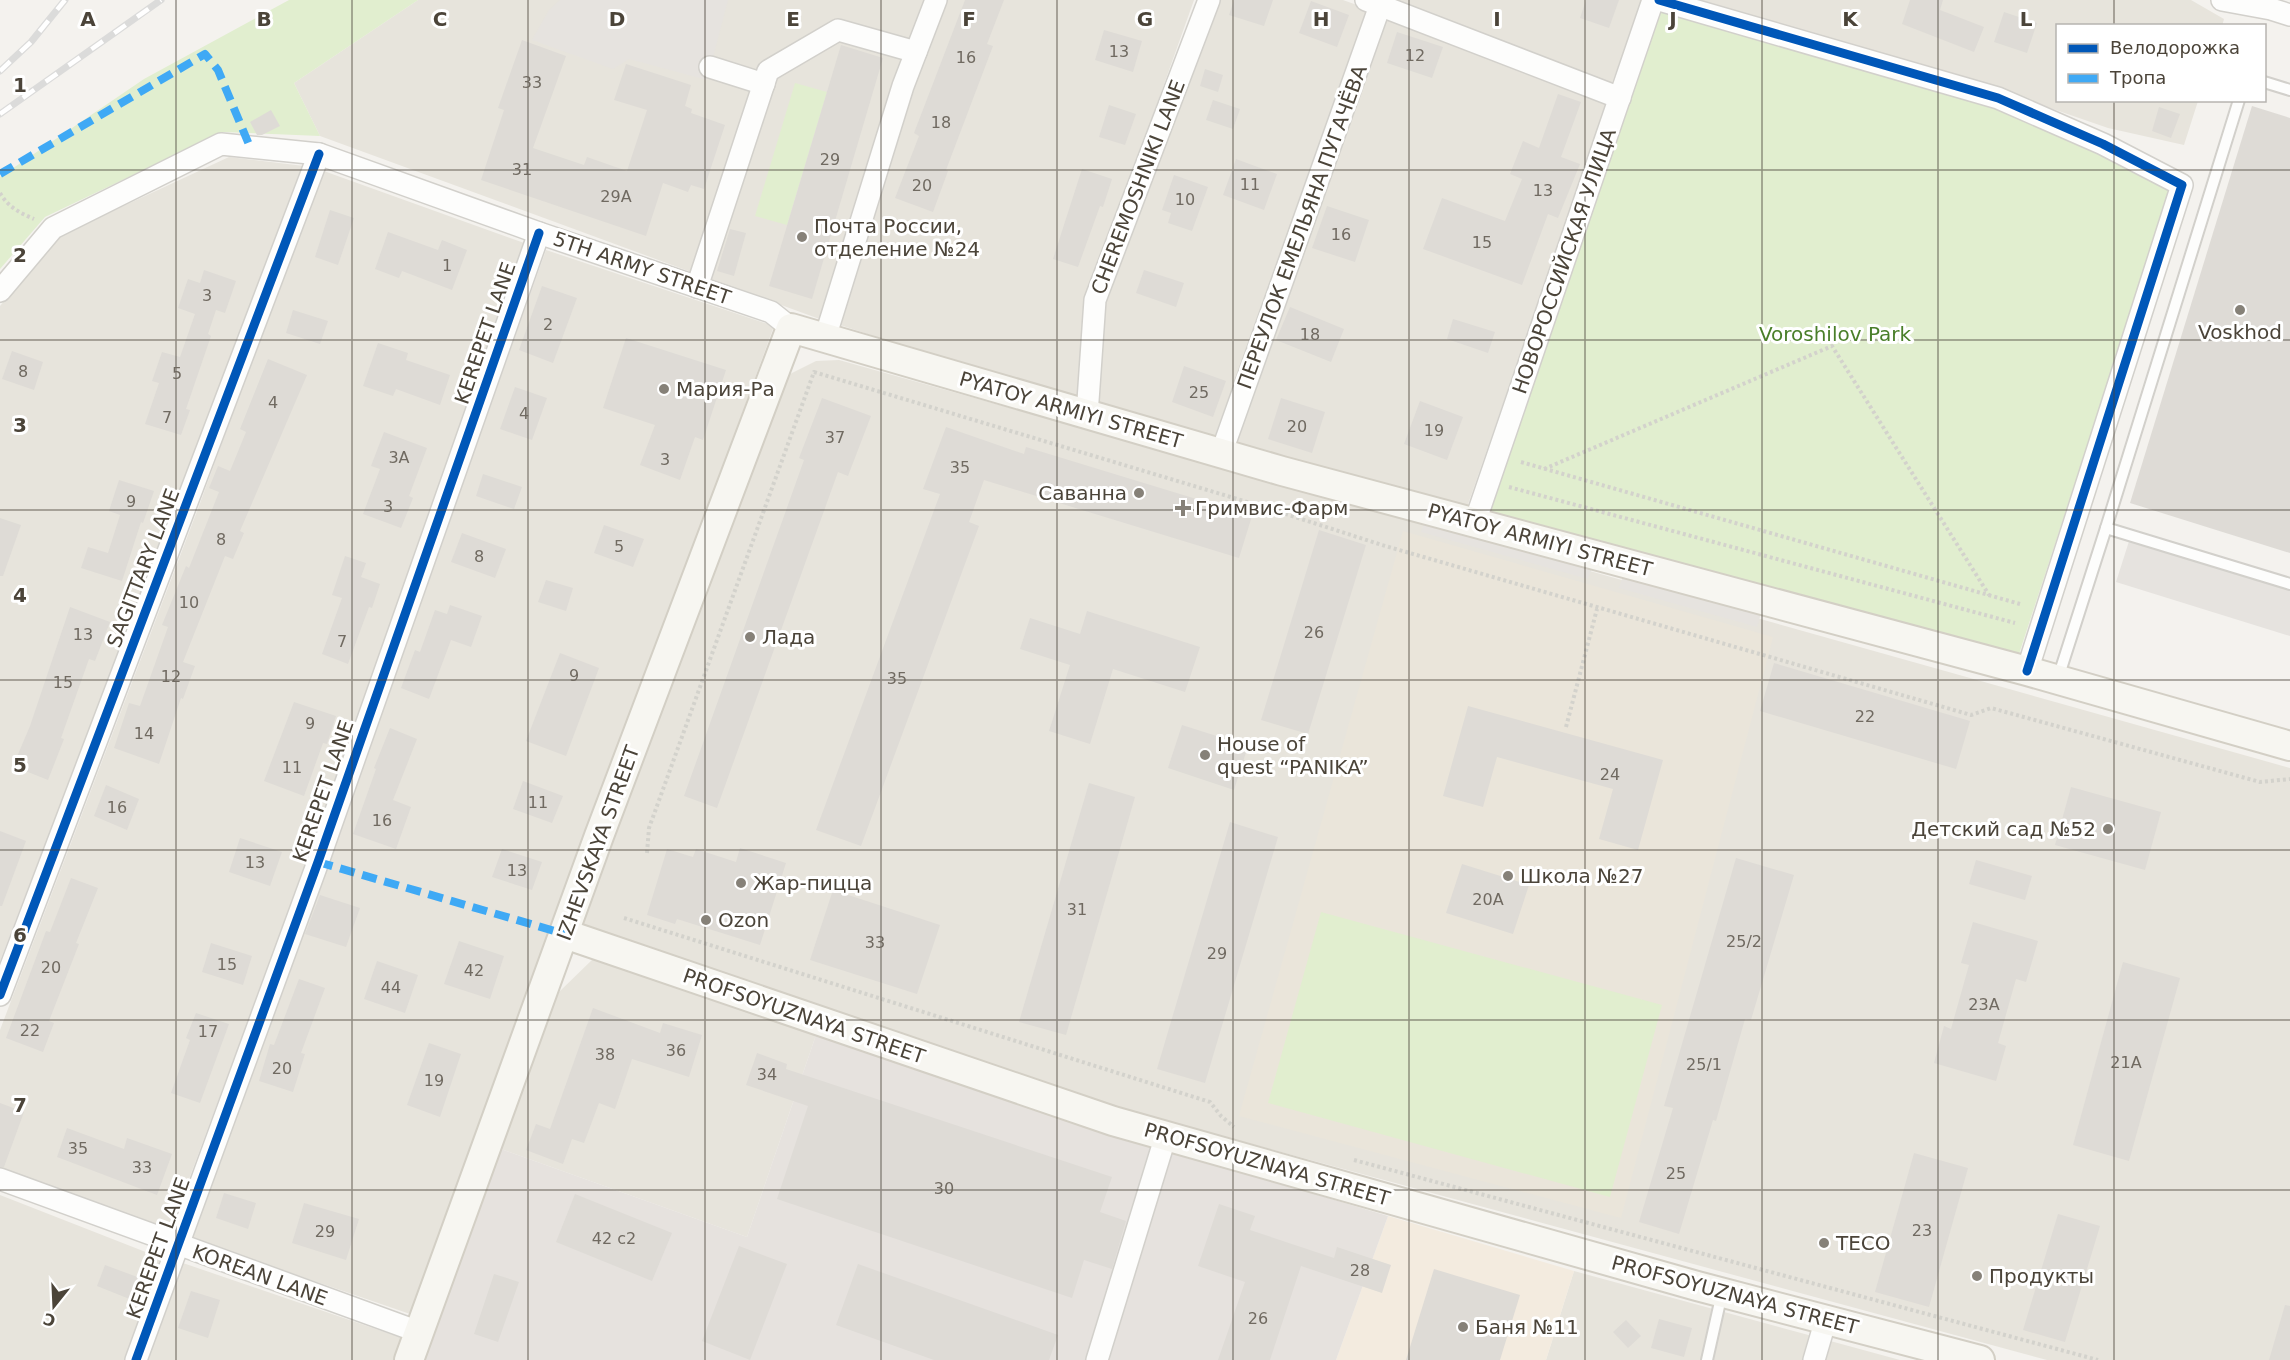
<svg xmlns="http://www.w3.org/2000/svg" width="2290" height="1360" viewBox="0 0 2290 1360" font-family="'DejaVu Sans',sans-serif">
<style>
.residential{fill:#e7e4dc}
.commercial{fill:#f3ebdf}
.industrial{fill:#e6e2de}
.education{fill:#eae5da}
.green{fill:#e1eecf}
.parking{fill:#e6e3df}
.building{fill:#dedbd6}
.lines{fill:none;stroke-linecap:round;stroke-linejoin:round}
.service-casing{stroke:#d2d0cb;stroke-width:14}
.minor-casing{stroke:#d2d0cb;stroke-width:24}
.secondary-casing{stroke:#d3cfc5;stroke-width:32}
.path{stroke:#d3d2cc;stroke-width:4;stroke-dasharray:3 3;stroke-linecap:butt}
.service{stroke:#fdfdfc;stroke-width:10}
.minor{stroke:#fdfdfc;stroke-width:21}
.secondary{stroke:#f7f6f1;stroke-width:28}
.rail-casing{stroke:#dbdbda;stroke-width:7}
.rail{stroke:#fff;stroke-width:4.5;stroke-dasharray:14;stroke-linecap:butt}
.quiet{stroke:#3fa9f5;stroke-width:8;stroke-dasharray:15 8;stroke-linecap:butt}
.cycleway-casing{stroke:#fff;stroke-width:13}
.cycleway{stroke:#0057b8;stroke-width:9}
.grid{fill:none;stroke:#4b4439;stroke-width:1.5;stroke-opacity:0.55}
.poi-dot{fill:#868178;stroke:#fff;stroke-width:2}
.labels{text-anchor:middle;dominant-baseline:central;stroke-width:6;stroke-linejoin:round;paint-order:stroke}
.number-label{font-size:16px;fill:#706a61}
.street-label{font-size:20px;fill:#4b4439;stroke:#fff}
.poi-label{font-size:20px;fill:#4b4439;stroke:#fff;text-anchor:start}
.park-label{font-size:20px;fill:#4a7f2a;stroke:#fff}
.grid-label{font-size:20px;text-anchor:middle;font-weight:bold;fill:#4b4439;stroke:#fff;stroke-width:6;stroke-linejoin:round;paint-order:stroke}
</style>
<rect width="100%" height="100%" fill="#f4f2ee"/>
<g class="residential">
<polygon points="418,0 929,0 825,321 320,136 294,83"/>
<polygon points="944,0 1194,0 1090,292 1080,403 837,324 909,89"/>
<polygon points="1220,0 1343,0 1368,9 1214,439 1097,406 1103,300"/>
<polygon points="1396,0 1643,0 1610,88 1394,4"/>
<polygon points="1683,0 2191,0 2224,19 2222,26 2058,26 2058,100 2198,101 2184,145 2108,128 2001,91"/>
<polygon points="1387,13 1608,102 1466,510 1236,446"/>
<polygon points="229,157 304,166 178,500 0,961 0,306 61,235"/>
<polygon points="321,170 527,244 309,857 170,1230 0,1169 0,1030 199,506"/>
<polygon points="546,250 774,326 413,1315 192,1239"/>
<polygon points="839,360 2290,768 2290,1360 2047,1360 1115,1107 581,928 784,377 816,361"/>
<polygon points="595,957 816,1035 747,1237 498,1148 559,992"/>
<polygon points="0,1195 161,1258 125,1360 0,1360"/>
<polygon points="180,1262 405,1339 397,1360 145,1360"/>
<polygon points="1574,1271 1900,1360 1546,1360"/>
</g>
<polygon class="commercial" points="1388,1216 1574,1271 1546,1360 1336,1360"/>
<polygon class="industrial" points="816,1035 1111,1133 1388,1216 1336,1360 423,1360 498,1148 747,1237"/>
<polygon class="education" points="1403,531 1773,637 1621,1218 1239,1116"/>
<g class="green">
<polygon points="289,0 418,0 294,83 320,136 223,132 45,217 0,269 0,177 144,79"/>
<polygon points="1662,9 1992,107 2101,155 2171,189 2019,654 1489,513"/>
<polygon points="795,83 827,92 787,225 755,216"/>
<polygon points="1321,912 1662,1005 1610,1197 1268,1103"/>
</g>
<g class="parking">
<polygon points="560,0 728,0 707,80 629,59 613,69 532,40 549,10"/>
<polygon points="1426,519 1594,563 1588,579 1421,532"/>
<polygon points="2131,535 2290,584 2290,636 2116,582"/>
<polygon points="1624,573 1762,610 1757,627 1619,588"/>
</g>
<g class="building">
<polygon points="965,0 1004,0 987,44 993,46 946,170 948,171 933,212 895,198 919,136 914,133"/>
<polygon points="1234,0 1273,0 1264,26 1229,15"/>
<polygon points="1586,0 1619,0 1609,28 1580,18"/>
<polygon points="1910,0 1943,0 1940,10 1984,27 1974,52 1902,24"/>
<polygon points="1311,1 1349,15 1337,47 1299,33"/>
<polygon points="2004,12 2037,23 2027,53 1994,42"/>
<polygon points="1104,30 1142,41 1133,72 1095,60"/>
<polygon points="1397,32 1443,47 1432,78 1387,63"/>
<polygon points="522,40 566,56 533,148 584,165 587,157 627,171 647,110 614,100 626,64 691,85 685,106 692,109 691,113 725,125 704,189 691,185 688,192 663,183 646,236 481,180 504,110 498,108"/>
<polygon points="841,45 883,58 812,299 769,286"/>
<polygon points="1205,69 1223,75 1218,92 1200,86"/>
<polygon points="1558,94 1581,102 1561,157 1580,164 1558,218 1548,214 1522,285 1423,249 1442,198 1505,221 1522,179 1510,174 1523,141 1539,148"/>
<polygon points="1213,100 1240,109 1233,129 1206,120"/>
<polygon points="1109,105 1136,114 1125,145 1099,137"/>
<polygon points="2252,106 2290,118 2290,553 2130,503"/>
<polygon points="2159,107 2180,114 2171,138 2152,131"/>
<polygon points="271,110 280,126 262,135 257,135 250,122"/>
<polygon points="1236,159 1277,174 1264,210 1223,195"/>
<polygon points="1082,169 1112,179 1103,207 1100,206 1078,267 1053,259"/>
<polygon points="1174,175 1208,187 1192,231 1168,223 1171,213 1162,210"/>
<polygon points="1327,206 1369,220 1355,262 1312,248"/>
<polygon points="330,210 354,218 338,265 315,257"/>
<polygon points="730,229 746,233 734,276 717,271"/>
<polygon points="388,232 438,250 442,240 467,250 452,290 402,271 399,278 375,269"/>
<polygon points="204,270 236,281 225,313 216,310 208,334 211,336 186,409 190,410 181,435 145,424 159,383 152,381 162,352 180,357 195,314 178,308 188,279 200,283"/>
<polygon points="1144,270 1184,283 1176,307 1136,293"/>
<polygon points="542,286 577,298 553,363 519,350"/>
<polygon points="1290,307 1344,329 1331,362 1276,340"/>
<polygon points="293,310 328,321 320,344 286,333"/>
<polygon points="1453,319 1495,332 1488,353 1447,339"/>
<polygon points="626,338 726,370 703,440 695,437 680,480 640,465 655,425 603,408"/>
<polygon points="378,343 408,353 406,360 450,375 440,405 396,389 393,396 363,386"/>
<polygon points="12,351 43,362 34,390 2,379"/>
<polygon points="268,359 307,375 240,531 244,533 233,559 225,556 183,662 195,666 183,699 181,698 159,764 114,748 129,703 140,706 168,627 162,625 186,566 189,568 219,492 209,488 218,466 230,471 246,432 240,429"/>
<polygon points="1184,366 1226,381 1213,417 1172,402"/>
<polygon points="515,387 547,398 532,440 500,429"/>
<polygon points="822,398 871,416 848,476 838,472 717,808 684,796 804,460 799,458"/>
<polygon points="1281,398 1325,412 1312,453 1268,439"/>
<polygon points="1420,401 1463,417 1447,460 1404,444"/>
<polygon points="946,427 1024,454 1026,447 1252,516 1239,558 984,480 969,522 979,526 861,846 816,830 940,494 923,489"/>
<polygon points="384,432 427,448 409,496 413,498 401,528 363,514 380,469 371,466"/>
<polygon points="483,474 522,487 514,509 476,496"/>
<polygon points="119,480 154,491 143,523 141,522 122,581 81,568 88,547 108,553 120,515 109,511"/>
<polygon points="0,518 21,525 3,576 0,576"/>
<polygon points="604,525 644,539 633,567 594,553"/>
<polygon points="1319,530 1366,545 1308,734 1261,720"/>
<polygon points="462,533 506,549 495,578 451,562"/>
<polygon points="345,556 366,563 361,577 380,584 372,608 369,607 348,664 322,654 342,598 332,595"/>
<polygon points="546,580 573,588 566,611 538,602"/>
<polygon points="450,605 482,616 471,647 451,640 429,699 401,688 415,650 420,652 435,610 447,614"/>
<polygon points="70,607 110,622 95,661 89,659 61,738 64,739 48,780 13,766 30,726"/>
<polygon points="1087,611 1200,647 1185,692 1113,669 1090,744 1049,731 1070,665 1020,649 1030,618 1080,634"/>
<polygon points="560,653 599,668 566,756 526,741"/>
<polygon points="1774,663 1970,721 1956,769 1760,711"/>
<polygon points="294,702 336,716 327,744 323,743 304,796 264,781"/>
<polygon points="1468,706 1663,760 1638,850 1599,839 1613,789 1497,757 1483,807 1443,796"/>
<polygon points="1182,725 1248,746 1234,790 1168,768"/>
<polygon points="390,728 417,739 393,800 411,807 396,849 353,834 376,769 374,768"/>
<polygon points="523,781 563,796 552,823 513,809"/>
<polygon points="1089,783 1135,797 1066,1035 1019,1022"/>
<polygon points="106,785 139,799 127,830 94,816"/>
<polygon points="2071,787 2161,812 2145,870 2055,845"/>
<polygon points="1230,822 1278,837 1205,1083 1157,1069"/>
<polygon points="0,831 26,841 2,906 0,906"/>
<polygon points="240,838 282,852 270,886 229,872"/>
<polygon points="740,848 786,863 760,945 677,919 675,924 647,915 667,849 693,857 696,849 736,862"/>
<polygon points="502,849 542,862 532,890 492,877"/>
<polygon points="1736,858 1794,875 1751,1020 1745,1019 1716,1121 1713,1120 1679,1234 1639,1222 1673,1108 1664,1106"/>
<polygon points="1976,860 2032,876 2025,900 1969,884"/>
<polygon points="1462,864 1529,885 1513,934 1446,913"/>
<polygon points="71,878 98,888 76,943 79,944 49,1021 54,1023 43,1052 6,1038 46,931 50,932"/>
<polygon points="833,890 940,925 917,994 810,960"/>
<polygon points="320,895 360,908 346,947 305,934"/>
<polygon points="1973,922 2038,941 2026,982 2016,979 1998,1043 2006,1046 1996,1081 1934,1063 1944,1026 1951,1029 1969,965 1961,963"/>
<polygon points="459,941 504,956 490,999 444,984"/>
<polygon points="211,943 252,956 243,985 202,972"/>
<polygon points="377,961 418,975 405,1013 364,999"/>
<polygon points="2123,962 2180,978 2129,1161 2073,1145"/>
<polygon points="299,979 325,988 301,1053 305,1054 293,1092 259,1081 270,1044 274,1045"/>
<polygon points="593,1008 660,1033 663,1023 702,1035 689,1077 632,1059 615,1109 599,1103 584,1143 572,1139 563,1164 526,1150 536,1124 550,1129"/>
<polygon points="196,1013 229,1024 200,1103 171,1093 190,1040 186,1038"/>
<polygon points="429,1043 461,1054 440,1117 407,1105"/>
<polygon points="757,1053 787,1064 786,1069 1112,1177 1100,1212 1126,1221 1112,1269 1084,1260 1072,1298 777,1199 808,1106 746,1085"/>
<polygon points="0,1103 24,1112 4,1167 0,1167"/>
<polygon points="67,1128 124,1149 127,1138 172,1154 157,1195 57,1157"/>
<polygon points="1914,1153 1968,1168 1929,1307 1875,1292"/>
<polygon points="224,1193 256,1203 248,1229 216,1218"/>
<polygon points="575,1194 672,1233 652,1281 556,1242"/>
<polygon points="304,1203 359,1219 346,1260 292,1243"/>
<polygon points="1219,1204 1255,1216 1250,1230 1334,1258 1337,1247 1391,1265 1382,1293 1301,1266 1270,1360 1218,1360 1245,1282 1198,1266"/>
<polygon points="2058,1214 2100,1226 2065,1342 2023,1330"/>
<polygon points="739,1246 787,1264 750,1360 702,1341"/>
<polygon points="858,1264 1058,1335 1049,1360 934,1360 836,1325"/>
<polygon points="105,1265 140,1278 132,1300 97,1286"/>
<polygon points="1434,1269 1520,1295 1500,1360 1406,1360"/>
<polygon points="494,1274 519,1282 498,1342 474,1334"/>
<polygon points="191,1291 220,1300 208,1338 178,1328"/>
<polygon points="2285,1305 2290,1306 2290,1360 2269,1360"/>
<polygon points="1659,1319 1692,1328 1684,1357 1651,1348"/>
<polygon points="1626,1320 1641,1336 1628,1348 1613,1332"/>
</g>
<g class="lines">
<defs>
<g id="service">
<polyline points="2264,82 2290,90"/>
<polyline points="2106,528 2239,100"/>
<polyline points="2058,678 2106,528 2290,584"/>
<polyline points="1707,1360 1722,1293"/>
</g>
<g id="minor">
<polyline points="1366,0 1620,98"/>
<polyline points="1659,0 1998,98 2103,144 2182,185 2027,671"/>
<polyline points="2222,0 2271,9 2290,15"/>
<polyline points="710,67 764,84"/>
<polyline points="697,287 768,71 838,30 916,52"/>
<polyline points="0,291 53,228 221,144 319,154 539,233 771,312 791,328"/>
<polyline points="825,338 903,86 936,0"/>
<polyline points="1087,415 1095,300 1209,0"/>
<polyline points="1221,454 1382,0"/>
<polyline points="1475,522 1653,0"/>
<polyline points="0,995 319,154"/>
<polyline points="0,1179 419,1332"/>
<polyline points="136,1360 318,862 539,233"/>
<polyline points="1097,1360 1166,1135"/>
<polyline points="1814,1360 1826,1319"/>
</g>
<g id="secondary">
<polyline points="565,934 1113,1121 1697,1286 1980,1360"/>
<polyline points="409,1360 599,836 791,328 1282,471 2027,671 2290,746"/>
</g>
</defs>
<use href="#service" class="service-casing"/>
<use href="#minor" class="minor-casing"/>
<use href="#secondary" class="secondary-casing"/>
<g class="path">
<path d="M0 193C8 207 20 213 34 219"/>
<polyline points="1521,462 2020,604"/>
<polyline points="1544,469 1832,346 1989,595"/>
<polyline points="1509,487 2015,623"/>
<polyline points="1566,727 1597,609"/>
<polyline points="647,853 649,828 814,372 1264,507 1382,545 1971,715 1991,708 2260,782 2290,779"/>
<polyline points="624,918 1210,1102 1221,1116 1234,1127"/>
<polyline points="1354,1160 2098,1360"/>
</g>
<use href="#service" class="service"/>
<use href="#minor" class="minor"/>
<use href="#secondary" class="secondary"/>
<defs>
<g id="rail">
<polyline points="0,71 31,42 65,0"/>
<polyline points="0,114 161,0"/>
</g>
</defs>
<use href="#rail" class="rail-casing"/>
<use href="#rail" class="rail"/>
<g class="quiet">
<polyline points="0,174 205,54 218,70 250,147"/>
<polyline points="318,862 565,934"/>
</g>
<defs>
<g id="cycleway">
<polyline points="1659,0 1998,98 2103,144 2182,185 2027,671"/>
<polyline points="0,995 319,154"/>
<polyline points="136,1360 318,862 539,233"/>
</g>
</defs>
<use href="#cycleway" class="cycleway-casing"/>
<use href="#cycleway" class="cycleway"/>
</g>
<path class="grid" d="M176 0V1360M352 0V1360M528 0V1360M705 0V1360M881 0V1360M1057 0V1360M1233 0V1360M1409 0V1360M1585 0V1360M1762 0V1360M1938 0V1360M2114 0V26M2114 100V1360M0 170H2290M0 340H2290M0 510H2290M0 680H2290M0 850H2290M0 1020H2290M0 1190H2290"/>
<g class="poi-dot">
<circle cx="802" cy="237" r="6"/>
<circle cx="2240" cy="310" r="6"/>
<circle cx="664" cy="389" r="6"/>
<circle cx="1139" cy="493" r="6"/>
<path d="M1180 499h6v6h6v6h-6v6h-6v-6h-6v-6h6z"/>
<circle cx="750" cy="637" r="6"/>
<circle cx="1205" cy="755" r="6"/>
<circle cx="2108" cy="829" r="6"/>
<circle cx="1508" cy="876" r="6"/>
<circle cx="741" cy="883" r="6"/>
<circle cx="706" cy="920" r="6"/>
<circle cx="1824" cy="1243" r="6"/>
<circle cx="1977" cy="1276" r="6"/>
<circle cx="1463" cy="1327" r="6"/>
</g>
<g class="labels">
<g class="number-label">
<text x="1119" y="51">13</text>
<text x="1415" y="55">12</text>
<text x="966" y="57">16</text>
<text x="532" y="82">33</text>
<text x="941" y="122">18</text>
<text x="830" y="159">29</text>
<text x="522" y="169">31</text>
<text x="1250" y="184">11</text>
<text x="922" y="185">20</text>
<text x="1543" y="190">13</text>
<text x="616" y="196">29А</text>
<text x="1185" y="199">10</text>
<text x="1341" y="234">16</text>
<text x="1482" y="242">15</text>
<text x="447" y="265">1</text>
<text x="207" y="295">3</text>
<text x="548" y="324">2</text>
<text x="1310" y="334">18</text>
<text x="23" y="371">8</text>
<text x="177" y="373">5</text>
<text x="1199" y="392">25</text>
<text x="273" y="402">4</text>
<text x="524" y="413">4</text>
<text x="167" y="417">7</text>
<text x="1297" y="426">20</text>
<text x="1434" y="430">19</text>
<text x="835" y="437">37</text>
<text x="399" y="457">3А</text>
<text x="665" y="459">3</text>
<text x="960" y="467">35</text>
<text x="131" y="501">9</text>
<text x="388" y="506">3</text>
<text x="221" y="539">8</text>
<text x="619" y="546">5</text>
<text x="479" y="556">8</text>
<text x="189" y="602">10</text>
<text x="1314" y="632">26</text>
<text x="83" y="634">13</text>
<text x="342" y="641">7</text>
<text x="574" y="675">9</text>
<text x="171" y="676">12</text>
<text x="897" y="678">35</text>
<text x="63" y="682">15</text>
<text x="1865" y="716">22</text>
<text x="310" y="723">9</text>
<text x="144" y="733">14</text>
<text x="292" y="767">11</text>
<text x="1610" y="774">24</text>
<text x="538" y="802">11</text>
<text x="117" y="807">16</text>
<text x="382" y="820">16</text>
<text x="255" y="862">13</text>
<text x="517" y="870">13</text>
<text x="1488" y="899">20А</text>
<text x="1077" y="909">31</text>
<text x="1744" y="941">25/2</text>
<text x="875" y="942">33</text>
<text x="1217" y="953">29</text>
<text x="227" y="964">15</text>
<text x="51" y="967">20</text>
<text x="474" y="970">42</text>
<text x="391" y="987">44</text>
<text x="1984" y="1004">23А</text>
<text x="30" y="1030">22</text>
<text x="208" y="1031">17</text>
<text x="676" y="1050">36</text>
<text x="605" y="1054">38</text>
<text x="2126" y="1062">21А</text>
<text x="1704" y="1064">25/1</text>
<text x="282" y="1068">20</text>
<text x="767" y="1074">34</text>
<text x="434" y="1080">19</text>
<text x="78" y="1148">35</text>
<text x="142" y="1167">33</text>
<text x="1676" y="1173">25</text>
<text x="944" y="1188">30</text>
<text x="1922" y="1230">23</text>
<text x="325" y="1231">29</text>
<text x="614" y="1238">42 с2</text>
<text x="1360" y="1270">28</text>
<text x="1258" y="1318">26</text>
</g>
<g class="street-label">
<text transform="translate(1138 187) rotate(-69)">CHEREMOSHNIKI LANE</text>
<text transform="translate(1302 227) rotate(-70)">ПЕРЕУЛОК ЕМЕЛЬЯНА ПУГАЧЁВА</text>
<text transform="translate(1564 261) rotate(-71)">НОВОРОССИЙСКАЯ УЛИЦА</text>
<text transform="translate(642 268) rotate(19)">5TH ARMY STREET</text>
<text transform="translate(485 333) rotate(-71)">KEREPET LANE</text>
<text transform="translate(1071 410) rotate(16)">PYATOY ARMIYI STREET</text>
<text transform="translate(1540 540) rotate(15)">PYATOY ARMIYI STREET</text>
<text transform="translate(143 568) rotate(-69)">SAGITTARY LANE</text>
<text transform="translate(323 791) rotate(-71)">KEREPET LANE</text>
<text transform="translate(598 843) rotate(-70)">IZHEVSKAYA STREET</text>
<text transform="translate(804 1016) rotate(19)">PROFSOYUZNAYA STREET</text>
<text transform="translate(1267 1164) rotate(16)">PROFSOYUZNAYA STREET</text>
<text transform="translate(158 1248) rotate(-70)">KEREPET LANE</text>
<text transform="translate(260 1275) rotate(20)">KOREAN LANE</text>
<text transform="translate(1735 1295) rotate(15)">PROFSOYUZNAYA STREET</text>
</g>
<g class="poi-label">
<text x="814" y="226">Почта России,<tspan x="814" dy="23">отделение №24</tspan></text>
<text x="2240" y="332" text-anchor="middle">Voskhod</text>
<text x="676" y="389">Мария-Ра</text>
<text x="1127" y="493" text-anchor="end">Саванна</text>
<text x="1195" y="508">Гримвис-Фарм</text>
<text x="762" y="637">Лада</text>
<text x="1217" y="744">House of<tspan x="1217" dy="23">quest “PANIKA”</tspan></text>
<text x="2096" y="829" text-anchor="end">Детский сад №52</text>
<text x="1520" y="876">Школа №27</text>
<text x="753" y="883">Жар-пицца</text>
<text x="718" y="920">Ozon</text>
<text x="1836" y="1243">ТЕСО</text>
<text x="1989" y="1276">Продукты</text>
<text x="1475" y="1327">Баня №11</text>
</g>
<g class="park-label">
<text x="1835" y="334">Voroshilov Park</text>
</g>
</g>
<g class="grid-label">
<text x="88" y="26">A</text>
<text x="264" y="26">B</text>
<text x="440" y="26">C</text>
<text x="617" y="26">D</text>
<text x="793" y="26">E</text>
<text x="969" y="26">F</text>
<text x="1145" y="26">G</text>
<text x="1321" y="26">H</text>
<text x="1497" y="26">I</text>
<text x="1673" y="26">J</text>
<text x="1850" y="26">K</text>
<text x="2026" y="26">L</text>
<text x="20" y="92">1</text>
<text x="20" y="262">2</text>
<text x="20" y="432">3</text>
<text x="20" y="602">4</text>
<text x="20" y="772">5</text>
<text x="20" y="942">6</text>
<text x="20" y="1112">7</text>
</g>
<rect x="2056" y="24" width="210" height="78" fill="#ffffff" stroke="#b7b4b0" stroke-width="1.5"/>
<rect x="2068" y="44" width="30" height="9" fill="#0057b8" stroke="#b7b4b0" stroke-width="1.5"/>
<text x="2110" y="54" font-size="18" fill="#4b4439">Велодорожка</text>
<rect x="2068" y="74" width="30" height="9" fill="#3fa9f5" stroke="#b7b4b0" stroke-width="1.5"/>
<text x="2110" y="84" font-size="18" fill="#4b4439">Тропа</text>
<g transform="translate(54 1306) rotate(198)" stroke="#ffffff" stroke-width="4.5" paint-order="stroke">
<path d="M0-4.5L10 22L0 15L-10 22Z" fill="#4b4439"/>
<text y="-9" font-size="16" font-weight="bold" text-anchor="middle" fill="#4b4439">С</text>
</g>
</svg>
